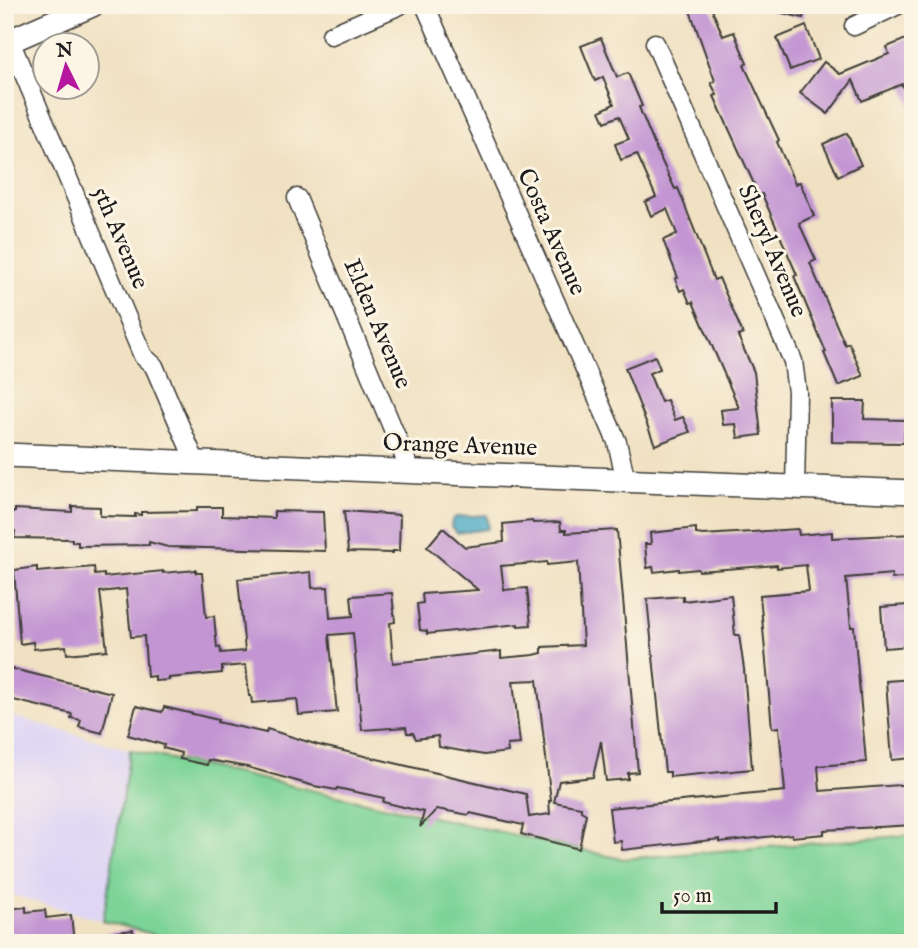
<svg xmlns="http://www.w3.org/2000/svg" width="918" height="948" viewBox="0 0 918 948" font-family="'IM FELL English',serif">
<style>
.built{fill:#ded5f5}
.green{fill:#7cd397;stroke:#4c785a;stroke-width:2}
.water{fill:#45a8c5;stroke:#306270;stroke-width:2}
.building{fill:#c396d3}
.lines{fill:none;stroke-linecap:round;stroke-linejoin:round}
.minor-casing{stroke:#3c3a35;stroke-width:21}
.major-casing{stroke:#3c3a35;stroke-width:26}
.minor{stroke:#fff;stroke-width:18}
.major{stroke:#fff;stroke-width:23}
.labels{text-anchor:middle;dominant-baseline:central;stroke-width:6;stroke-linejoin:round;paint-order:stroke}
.street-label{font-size:24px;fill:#1c1c1c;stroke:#fcf5e5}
</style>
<rect width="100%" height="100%" fill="#fcf5e5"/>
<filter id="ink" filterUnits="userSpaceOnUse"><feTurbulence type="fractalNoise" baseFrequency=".0143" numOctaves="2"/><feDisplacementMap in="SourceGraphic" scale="14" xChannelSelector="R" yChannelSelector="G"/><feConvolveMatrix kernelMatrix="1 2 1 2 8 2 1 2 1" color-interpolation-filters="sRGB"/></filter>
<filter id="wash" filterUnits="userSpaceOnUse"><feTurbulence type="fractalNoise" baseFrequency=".00686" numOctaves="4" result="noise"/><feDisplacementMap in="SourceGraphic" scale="28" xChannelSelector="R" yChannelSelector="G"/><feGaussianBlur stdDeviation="1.57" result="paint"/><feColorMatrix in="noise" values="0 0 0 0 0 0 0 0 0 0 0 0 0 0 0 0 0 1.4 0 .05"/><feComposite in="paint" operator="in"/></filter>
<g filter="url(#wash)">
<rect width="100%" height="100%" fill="#f0e1c2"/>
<polygon class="built" points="5,714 130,750 103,921 5,893"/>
<polygon class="green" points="130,750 622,859 913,835 913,943 186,943 103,921"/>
<polygon class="water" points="487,515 488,529 457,533 451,527 452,520 456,517"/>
<g id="blocks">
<g class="building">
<polygon points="688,5 710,5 723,36 734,32 747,63 744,65 779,140 777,142 795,184 800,182 814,216 799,223 816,260 810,263 845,345 849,343 863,376 838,386 824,353 826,352 794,276 797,275 762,194 759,195 714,96 717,95 711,83 715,81"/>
<polygon points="770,5 806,5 803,18 770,10"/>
<polygon points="806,26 819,59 790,70 777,38"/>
<polygon points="913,36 913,109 902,84 862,101 853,80 828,114 800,93 824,62 840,74 889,54 887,47"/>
<polygon points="601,38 617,77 628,73 642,106 639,107 657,151 675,189 678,188 714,280 719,278 743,334 738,336 754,372 761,435 738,438 736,424 723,425 721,410 739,408 693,302 690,303 684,289 680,291 675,279 678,278 663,240 677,234 667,209 651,216 645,202 656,197 637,154 621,160 615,144 629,139 619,116 605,122 600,111 614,104 603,77 595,81 581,46"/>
<polygon points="847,133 861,165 838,176 823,144"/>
<polygon points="655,356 660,369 649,373 661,402 667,400 675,420 683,417 690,432 655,445 625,368"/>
<polygon points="832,401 865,401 864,419 905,420 904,443 832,442"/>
<polygon points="72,506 100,507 100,516 135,517 135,514 141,515 141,512 197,511 197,507 222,507 222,516 274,518 274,511 323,512 325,551 168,547 149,542 149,545 78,546 78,542 72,542 72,539 14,538 15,531 8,530 9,512 15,512 15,509 72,512"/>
<polygon points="344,511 400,515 399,551 393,551 393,553 348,552"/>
<polygon points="532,521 533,523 560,522 561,530 566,530 566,533 617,530 638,772 628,773 628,779 606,781 601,741 593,777 559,781 554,802 581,807 581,811 586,814 579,849 521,834 523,825 470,813 469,815 437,809 420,827 424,812 383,802 384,798 337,788 336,790 314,786 247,767 208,760 207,765 180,759 181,753 163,748 164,745 128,735 136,706 162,712 164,707 218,720 217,722 266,733 267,729 318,745 526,794 529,817 550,814 549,801 551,801 537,680 513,681 520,744 507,745 508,752 484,755 439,747 438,736 416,739 413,733 407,733 406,727 362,730 353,633 329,635 337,712 299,715 297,699 252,703 251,696 249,696 246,665 222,667 222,673 169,678 169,680 155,681 155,676 147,677 144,636 131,637 126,589 100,592 107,650 67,654 66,646 34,649 33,642 20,644 14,570 37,567 37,572 94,567 95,575 104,574 104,577 163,571 163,573 196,570 196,573 202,573 206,617 214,616 217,648 220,647 221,653 245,651 238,579 311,572 312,588 328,587 330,618 353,616 351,596 392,593 395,622 390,623 393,663 501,651 501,658 534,655 542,653 542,647 583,645 578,562 547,565 547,562 501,566 504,590 527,588 531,625 518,626 518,624 427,634 427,631 420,630 417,604 423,603 422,594 478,590 427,547 443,528 465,547 504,542 503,524"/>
<polygon points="696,528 696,534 703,535 798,529 799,535 832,532 832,538 913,534 913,577 892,579 892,574 846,578 851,627 854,627 866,762 818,766 820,791 913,784 913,825 824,830 824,834 792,837 792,834 720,842 720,839 622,850 621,841 613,842 609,808 785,791 779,727 772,728 760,595 809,591 806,565 777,568 777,565 699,571 698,569 679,571 679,569 654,572 653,567 647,568 645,544 651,544 650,533"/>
<polygon points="731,595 735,635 739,635 744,669 752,769 670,777 670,772 665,772 647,599 683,596 683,601"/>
<polygon points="908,605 911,646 884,648 881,607"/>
<polygon points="5,667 112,693 102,733 79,727 81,720 71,718 72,714 5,698"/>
<polygon points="913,679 913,758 892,760 886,681"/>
<polygon points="26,907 26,912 45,910 46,918 71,915 74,943 15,943 15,940 10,941 7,909"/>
<polygon points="133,930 135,943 91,943 91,935"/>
</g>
</g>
</g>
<g filter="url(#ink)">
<use href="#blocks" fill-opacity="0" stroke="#3c3a35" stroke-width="2"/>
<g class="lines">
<defs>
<g id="minor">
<polyline points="425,5 617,442 626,481"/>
<polyline points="854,26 898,5"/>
<polyline points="5,29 143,356 154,366 195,461"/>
<polyline points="331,35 400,5"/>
<polyline points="655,43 793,361 797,392 795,488"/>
<polyline points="297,198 410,470"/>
</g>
<g id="major">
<polyline points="5,43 92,5"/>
<polyline points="5,455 913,492"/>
</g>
</defs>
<use href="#minor" class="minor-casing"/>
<use href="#major" class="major-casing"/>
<use href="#minor" class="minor"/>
<use href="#major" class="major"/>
</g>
</g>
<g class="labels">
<g class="street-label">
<text transform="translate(551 232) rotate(66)">Costa Avenue</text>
<text transform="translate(120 238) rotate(67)">5th Avenue</text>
<text transform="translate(772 251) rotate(67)">Sheryl Avenue</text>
<text transform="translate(377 324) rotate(67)">Elden Avenue</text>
<text transform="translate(460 446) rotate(2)">Orange Avenue</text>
</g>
</g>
<rect width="918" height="948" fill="none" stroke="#fcf5e5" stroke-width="28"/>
<g transform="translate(66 66) rotate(355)"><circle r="33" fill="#fcf5e5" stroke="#a29e95" stroke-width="2"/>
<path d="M0-5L12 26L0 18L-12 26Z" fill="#b5179e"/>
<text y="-10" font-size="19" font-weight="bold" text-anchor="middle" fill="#1c1c1c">N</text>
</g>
<path d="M662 902v10h114v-10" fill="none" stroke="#1c1c1c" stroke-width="3.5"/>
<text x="673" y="902" font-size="21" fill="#1c1c1c" stroke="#fcf5e5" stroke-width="5" paint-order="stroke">50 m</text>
</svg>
